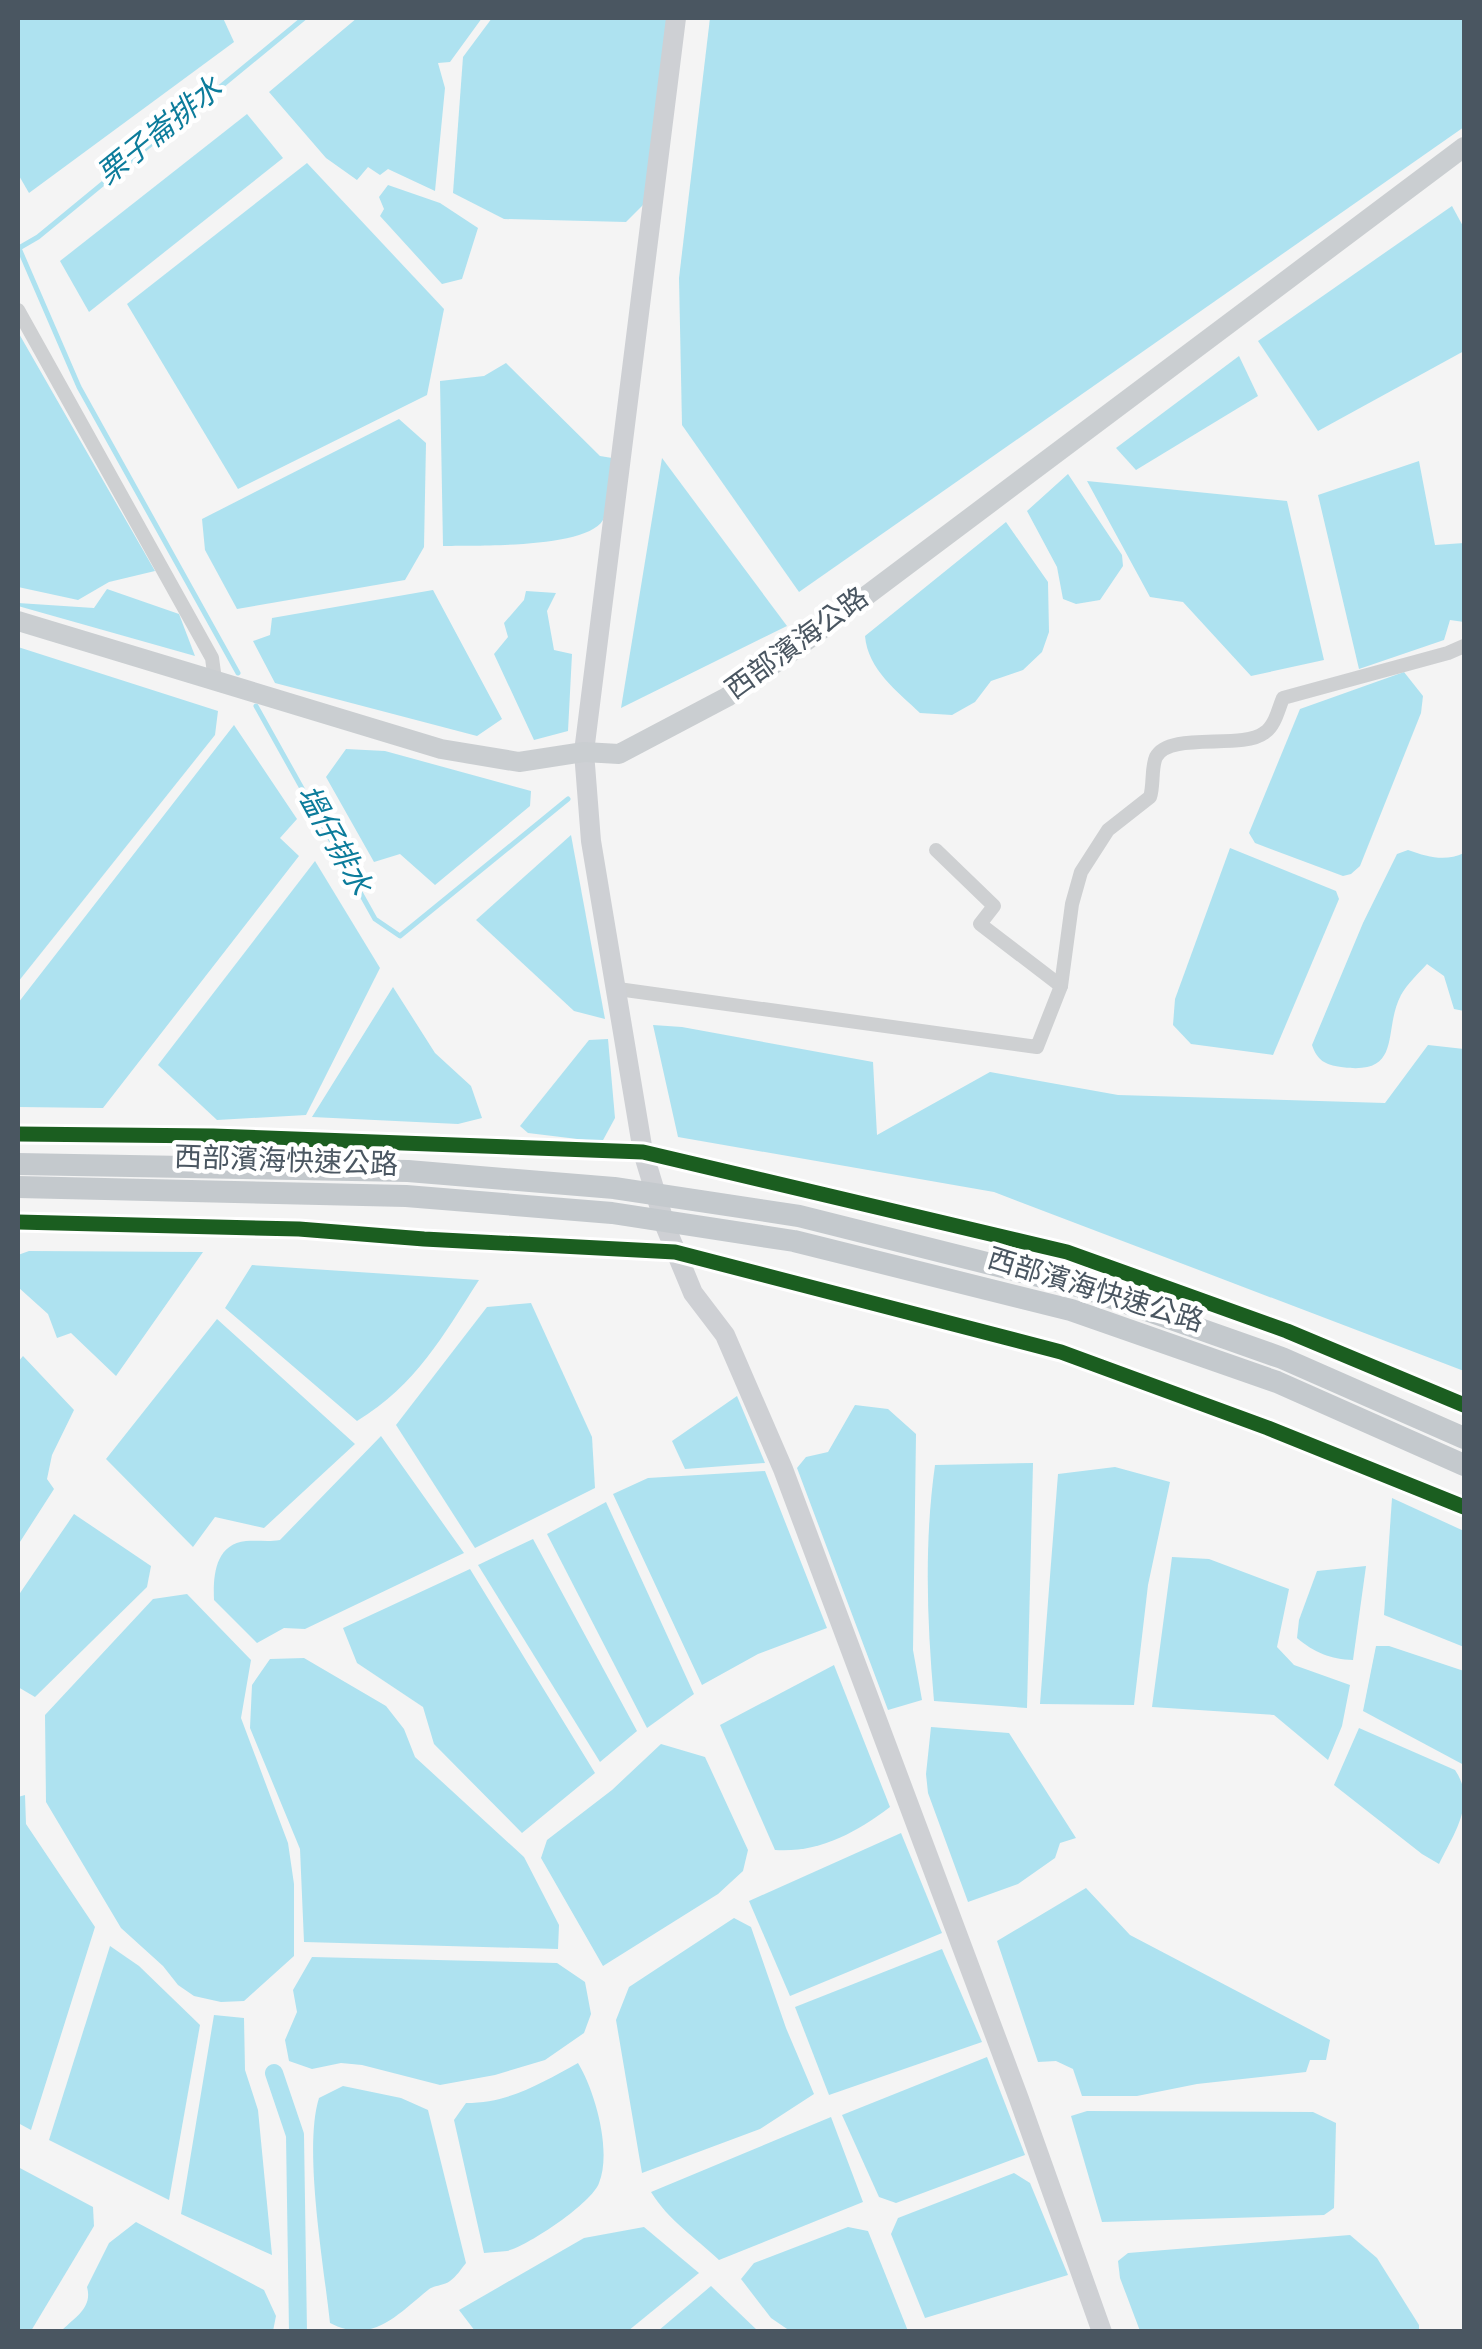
<svg xmlns="http://www.w3.org/2000/svg" width="1482" height="2349" viewBox="0 0 1482 2349" font-family="Overpass,'Noto Sans TC',sans-serif">
<style>
.water{fill:#aee2f0}
.lines{fill:none;stroke-linecap:round;stroke-linejoin:round}
.stream{stroke:#aee2f0;stroke-width:5}
.canal{stroke:#aee2f0;stroke-width:18}
.minor{stroke:#ced0d2;stroke-width:14}
.tertiary{stroke:#ced0d2;stroke-width:18}
.secondary{stroke:#ced0d4;stroke-width:20}
.primary{stroke:#caced1;stroke-width:20}
.trunk{stroke:#c4c9cd;stroke-width:22}
.cycleway-casing{stroke:#fff;stroke-width:21}
.cycleway{stroke:#1b5e20;stroke-width:15}
.labels{text-anchor:middle;dominant-baseline:central;stroke-width:9;stroke-linejoin:round;paint-order:stroke}
.street-label{font-size:28px;fill:#4a5661;stroke:#fff}
.water-label{font-size:30px;font-style:italic;fill:#0c7c9b;stroke:#fff}
</style>
<rect width="100%" height="100%" fill="#f4f4f4"/>
<g class="water">
<polygon points="18,18 223,18 234,42 29,193 18,174"/>
<polygon points="357,18 482,18 450,62 438,63 445,88 435,191 388,169 380,175 368,167 357,180 326,158 269,92"/>
<polygon points="492,18 671,18 648,200 626,222 504,219 453,193 463,57"/>
<polygon points="710,18 1464,18 1464,127 799,592 682,425 679,278"/>
<polygon points="247,114 283,158 89,312 60,261"/>
<polygon points="307,163 444,309 427,395 238,489 127,304"/>
<polygon points="388,185 440,203 478,228 462,279 442,284 380,216 384,209 379,197"/>
<polygon points="1452,206 1464,228 1464,351 1318,431 1258,341"/>
<polygon points="18,332 155,571 109,582 78,600 18,587"/>
<polygon points="1239,356 1258,396 1136,470 1116,448"/>
<path d="M506 363 600 456 612 458C610 475 611 505 603 520 586 549 475 545 443 546L440 381 484 376Z"/>
<polygon points="399,419 426,443 424,547 405,580 237,609 205,550 202,519"/>
<polygon points="662,458 787,626 621,708"/>
<polygon points="1419,461 1435,545 1464,543 1464,622 1450,620 1444,640 1359,669 1318,495"/>
<polygon points="1068,474 1122,555 1123,566 1100,600 1076,604 1063,599 1057,567 1027,511"/>
<polygon points="1087,481 1287,501 1324,660 1251,676 1183,602 1150,597"/>
<path d="M1006 522 1048 582 1049 632 1042 652 1023 670 991 681 975 702 952 715 920 713C897 691 868 670 865 636Z"/>
<polygon points="107,589 179,614 195,656 18,606 18,603 94,608"/>
<polygon points="433,590 502,719 477,736 275,683 253,641 270,635 272,618"/>
<polygon points="526,591 556,593 547,611 554,650 572,654 568,731 534,740 494,654 508,637 504,623 524,600"/>
<polygon points="18,647 218,711 215,735 18,982"/>
<polygon points="1404,672 1423,696 1421,713 1360,866 1351,874 1343,876 1255,843 1249,833 1300,709"/>
<polygon points="234,725 297,819 280,838 299,856 103,1108 18,1107 18,1003"/>
<polygon points="346,749 385,751 531,791 530,806 435,885 400,854 374,862 326,777"/>
<polygon points="571,835 605,1019 574,1011 476,920"/>
<polygon points="1230,848 1336,891 1339,899 1273,1055 1191,1044 1173,1025 1175,999"/>
<path d="M1408 850C1428 857 1445 862 1464 853V1011L1454 1009 1444 976 1427 964C1419 973 1407 984 1401 995 1382 1031 1404 1076 1341 1067 1325 1065 1317 1060 1312 1045L1363 923 1397 854Z"/>
<polygon points="315,861 380,968 306,1115 217,1120 158,1065"/>
<polygon points="393,987 435,1053 471,1086 482,1118 458,1124 312,1117"/>
<polygon points="653,1025 682,1027 873,1062 877,1135 990,1072 1118,1095 1385,1103 1428,1045 1464,1049 1464,1371 994,1192 678,1137"/>
<polygon points="608,1039 615,1118 602,1142 528,1133 520,1126 589,1040"/>
<polygon points="29,1251 203,1252 116,1376 71,1333 57,1338 48,1314 18,1287 18,1255"/>
<path d="M252 1265 479 1280C442 1337 417 1384 357 1421L225 1308Z"/>
<polygon points="531,1303 592,1437 595,1488 475,1548 396,1425 487,1307"/>
<polygon points="217,1319 355,1444 264,1528 215,1517 193,1547 106,1459"/>
<polygon points="23,1356 74,1410 52,1455 47,1479 54,1489 18,1545 18,1362"/>
<polygon points="737,1396 765,1463 685,1469 672,1441"/>
<polygon points="855,1405 888,1409 916,1434 913,1650 922,1700 888,1710 797,1468 806,1457 828,1452"/>
<path d="M381 1436 464 1553 305 1629 284 1628 257 1643 214 1600C213 1576 215 1544 246 1541 258 1540 268 1542 280 1540Z"/>
<path d="M1033 1463 1027 1708 934 1701C927 1623 924 1543 935 1465Z"/>
<polygon points="1115,1467 1170,1482 1148,1585 1134,1705 1040,1704 1058,1474"/>
<polygon points="765,1471 827,1628 758,1654 702,1685 613,1494 648,1478"/>
<polygon points="1392,1498 1464,1531 1464,1647 1384,1615"/>
<polygon points="606,1502 694,1694 647,1728 547,1534"/>
<polygon points="74,1514 151,1566 147,1587 35,1697 18,1687 18,1596"/>
<polygon points="533,1539 637,1731 600,1762 478,1565"/>
<polygon points="1172,1557 1209,1559 1289,1589 1277,1647 1294,1665 1350,1685 1342,1726 1328,1760 1274,1715 1152,1707"/>
<path d="M1366 1566 1353 1660C1330 1659 1315 1653 1297 1638L1299 1620 1317 1571Z"/>
<polygon points="470,1569 595,1773 522,1833 434,1744 423,1707 357,1663 343,1628"/>
<polygon points="187,1594 251,1660 241,1718 288,1843 294,1884 294,1956 244,2001 221,2002 194,1996 178,1985 163,1966 121,1928 46,1802 45,1715 153,1599"/>
<polygon points="1376,1646 1389,1646 1464,1671 1464,1765 1363,1711"/>
<polygon points="304,1658 386,1706 404,1729 415,1757 524,1857 559,1925 558,1949 304,1942 300,1849 250,1728 252,1685 270,1659"/>
<path d="M834 1665 890 1807C856 1833 818 1853 775 1850L720 1725Z"/>
<polygon points="931,1727 1009,1733 1076,1838 1060,1843 1055,1858 1018,1884 968,1902 928,1793 926,1774"/>
<path d="M1359 1728 1455 1770C1477 1802 1454 1833 1439 1864L1422 1854 1334 1785Z"/>
<polygon points="661,1744 705,1757 748,1850 743,1871 718,1894 603,1966 541,1858 547,1840 612,1790"/>
<polygon points="25,1795 26,1824 95,1927 31,2130 18,2123 18,1797"/>
<polygon points="901,1833 942,1933 790,1996 749,1901"/>
<polygon points="1086,1888 1130,1935 1330,2040 1326,2060 1310,2060 1306,2072 1197,2084 1137,2096 1082,2096 1073,2069 1056,2061 1038,2062 997,1941"/>
<polygon points="734,1918 751,1927 786,2028 814,2094 760,2129 642,2173 616,2020 629,1987"/>
<polygon points="110,1946 139,1966 200,2025 169,2200 49,2140"/>
<polygon points="942,1949 982,2042 829,2095 795,2007"/>
<polygon points="312,1957 557,1963 585,1982 591,2014 584,2033 545,2060 495,2075 440,2085 362,2065 341,2063 312,2069 289,2061 285,2040 297,2012 293,1990"/>
<polygon points="214,2015 244,2018 245,2070 258,2110 272,2255 181,2214"/>
<polygon points="987,2057 1025,2155 896,2203 879,2197 842,2115"/>
<path d="M578 2063C595 2091 612 2151 599 2183 592 2203 528 2246 507 2251 500 2252 491 2252 484 2253L454 2120 466 2103C510 2103 541 2083 578 2063Z"/>
<path d="M343 2086 401 2098 428 2110 466 2263C462 2268 456 2277 450 2281 443 2286 434 2285 428 2290 397 2315 372 2345 330 2323 324 2266 303 2149 319 2098Z"/>
<polygon points="1087,2111 1313,2112 1336,2123 1334,2208 1324,2215 1102,2222 1071,2116"/>
<path d="M831 2117 863 2202 719 2260C695 2237 669 2221 651 2192Z"/>
<polygon points="18,2167 93,2207 94,2226 31,2331 18,2331"/>
<polygon points="1014,2173 1030,2183 1068,2275 925,2318 891,2234 898,2218"/>
<path d="M136 2222 264 2290 276 2316 273 2331H61C74 2318 93 2308 87 2287L109 2243Z"/>
<polygon points="644,2227 699,2273 628,2331 475,2331 459,2310 584,2238"/>
<polygon points="848,2227 868,2231 908,2331 790,2331 771,2318 741,2279 754,2263"/>
<polygon points="1350,2235 1377,2258 1419,2325 1419,2331 1140,2331 1120,2278 1118,2261 1128,2253"/>
<polygon points="711,2286 758,2331 658,2331"/>
</g>
<g class="lines">
<g class="stream">
<polyline points="18,246 79,387 238,673"/>
<polyline points="19,248 38,237 304,18"/>
<polyline points="256,706 375,919 400,936 568,799"/>
</g>
<polyline class="canal" points="274,2073 295,2135 298,2332"/>
<g class="minor">
<polyline points="18,310 212,658 215,680"/>
<polyline points="936,850 994,906 980,924 1061,986"/>
<path d="M618 989 1037 1047 1061 986 1072 904 1081 872 1108 830 1150 797C1154 785 1151 768 1156 757 1169 731 1242 750 1264 733 1275 726 1278 710 1283 698L1448 653 1464 646"/>
</g>
<g class="tertiary">
<polyline points="18,1134 213,1136 643,1152 1067,1252 1287,1331 1464,1405"/>
<polyline points="18,1222 299,1229 424,1239 675,1252 1061,1352 1268,1428 1464,1507"/>
</g>
<polyline class="secondary" points="676,18 584,752 591,841 643,1152 666,1228 693,1293 725,1335 783,1469 1019,2099 1102,2332"/>
<polyline class="primary" points="18,621 441,749 519,762 584,752 619,754 727,697 798,647 1464,147"/>
<g class="trunk">
<polyline points="18,1164 408,1171 614,1188 799,1216 1078,1286 1282,1358 1464,1438"/>
<polyline points="18,1187 406,1196 612,1213 794,1241 1071,1310 1277,1382 1464,1465"/>
</g>
<defs>
<g id="cycleway">
<polyline points="18,1134 213,1136 643,1152 1067,1252 1287,1331 1464,1405"/>
<polyline points="18,1222 299,1229 424,1239 675,1252 1061,1352 1268,1428 1464,1507"/>
</g>
</defs>
<use href="#cycleway" class="cycleway-casing"/>
<use href="#cycleway" class="cycleway"/>
</g>
<g class="labels">
<g class="street-label">
<text transform="translate(798 645) rotate(-36)">西部濱海公路</text>
<text transform="translate(286 1163) rotate(2)">西部濱海快速公路</text>
<text transform="translate(1095 1292) rotate(17)">西部濱海快速公路</text>
</g>
<g class="water-label">
<text transform="translate(161 133) rotate(-39)">栗子崙排水</text>
<text transform="translate(332 841) rotate(61)">塭仔排水</text>
</g>
</g>
<rect width="1482" height="2349" fill="none" stroke="#4a5661" stroke-width="40"/>
</svg>
